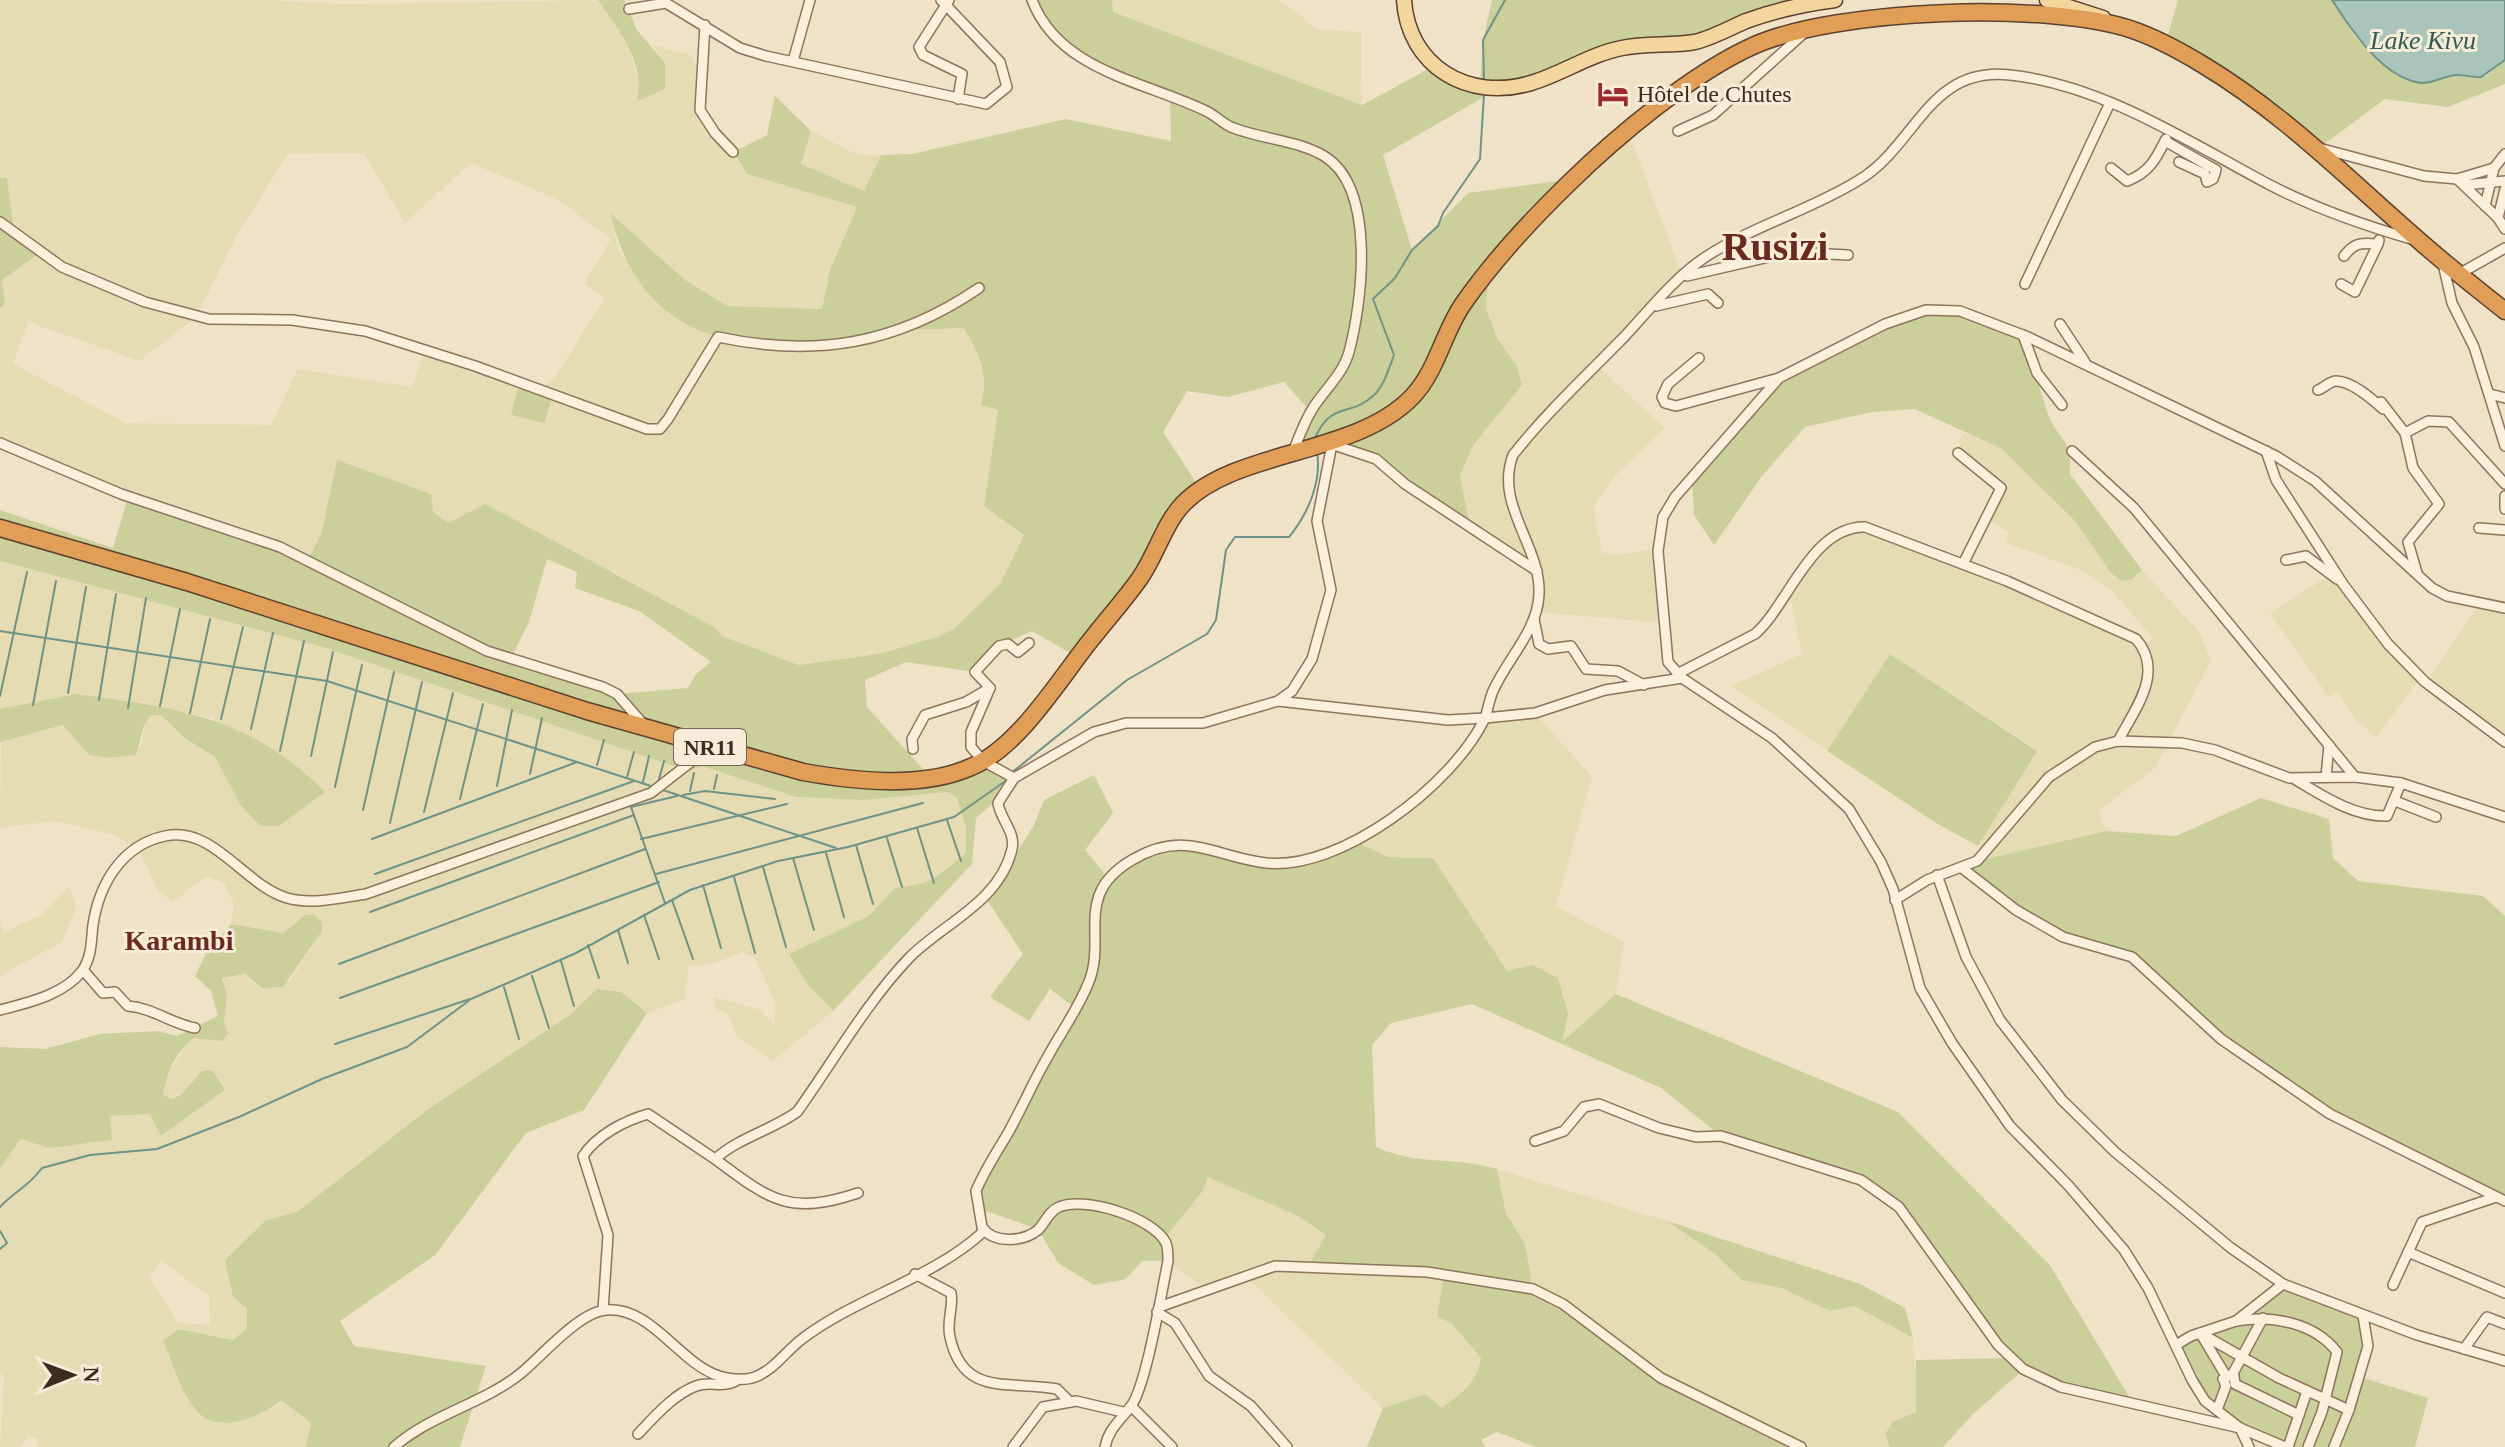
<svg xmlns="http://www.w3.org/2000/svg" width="2505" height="1447" viewBox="0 0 2505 1447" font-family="Georgia,serif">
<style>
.farmland{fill:#e6dcb4;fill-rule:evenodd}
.green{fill:#cbcf9a;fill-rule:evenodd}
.water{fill:#a8c4bb;stroke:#6e9388;stroke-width:2}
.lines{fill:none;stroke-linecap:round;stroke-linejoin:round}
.stream{stroke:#6e9388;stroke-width:2}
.street-casing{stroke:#8d745b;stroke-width:12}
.primary-casing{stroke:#5b422f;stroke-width:17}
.highway-casing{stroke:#5b422f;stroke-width:19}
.street{stroke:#faf0db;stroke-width:9}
.primary{stroke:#f3d69e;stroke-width:14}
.highway{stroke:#e19e56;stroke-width:16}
.labels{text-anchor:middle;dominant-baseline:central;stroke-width:6;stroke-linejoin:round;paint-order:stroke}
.shield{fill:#f7ecd7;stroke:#746656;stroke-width:2}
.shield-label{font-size:22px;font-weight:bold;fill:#3c2c1f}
.poi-label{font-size:24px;fill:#3c2c1f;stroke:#f7ecd7;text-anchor:start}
.water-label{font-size:26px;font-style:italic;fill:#2e5d58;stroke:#f7ecd7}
.quarter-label{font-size:28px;font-weight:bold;fill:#6b2a1d;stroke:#f7ecd7}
.town-label{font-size:40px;font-weight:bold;fill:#6b2a1d;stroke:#f7ecd7}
</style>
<rect width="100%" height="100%" fill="#f0e2c7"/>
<g class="farmland">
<path d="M0 0H265L346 4 598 0 628 42 640 89 665 63 652 45 691 55 701 76 700 109 747 174 857 206 830 270 822 309 727 306 685 280 610 214 619 250 668 313 904 330 964 328 980 355 987 385 982 405 998 410 984 506 1025 534 1000 584 954 629 937 637 879 654 800 665 722 636 714 627 612 571 449 523 337 460 322 532 308 560 121 494 0 443V310L5 303 2 280 14 232 7 179 0 178ZM364 153 405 223 471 163 555 198 611 239 584 284 605 298 555 377 541 390 425 349 412 387 298 369 271 425 126 423 13 364 28 322 140 361 196 317 237 235 288 154Z"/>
<polygon points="1112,0 1280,0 1318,29 1361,32 1362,105 1113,12"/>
<polygon points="811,131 858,155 881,155 864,191 801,164"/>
<polygon points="1628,131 1683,277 1596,365 1665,428 1615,476 1593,507 1602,552 1613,555 1659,549 1665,623 1536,612 1537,572 1470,527 1460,475 1473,444 1522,385 1517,366 1497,338 1486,308 1489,270"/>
<polygon points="1961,432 2002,449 2075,521 2111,573 2122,581 2131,580 2142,570 2200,633 2211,661 2155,768 2099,810 2106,831 1977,861 1991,847 1978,846 2037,750 1890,654 1827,751 1731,686 1802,654 1788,586 1832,538 1865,527 2007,581 2142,646 2153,639 2111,589 2078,569 2006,543 2008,532 1985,518 2001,490 1958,453"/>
<path d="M0 561 326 648 687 771 701 765 796 797 864 800 947 792 957 798 966 828V853L937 879 921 886 895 888 869 916 789 954 807 984 833 1011 773 1061 736 1035 728 1015 714 1008V997L761 1010 774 1024 776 1005 755 958 743 952 713 964 689 966 685 999 647 1013 621 993 597 989 570 1015 427 1110 297 1212 266 1220 225 1260 233 1297 247 1309V1328L233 1340 178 1329 164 1342 281 1400 311 1423 306 1447H39L37 1438 28 1436 21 1447H0L4 1378 0 1372V1169L19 1139 49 1148 110 1116 150 1114 161 1136 225 1090 202 1072 181 1095 172 1099 162 1095 166 1077 186 1044 194 1038 222 1041 227 996 221 978 245 974 253 983 290 981 322 931V922L314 914 304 915 283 933 231 924 234 904 224 883 206 877 173 902 158 891 140 852 116 835 55 821 0 828 1 741 63 725 89 754 141 746 144 725 151 716 161 715 182 737 215 757 240 804 214 718 76 694 0 709ZM161 1261 209 1296 210 1325 178 1323 149 1277Z"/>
<polygon points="2331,574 2377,639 2421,678 2376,737 2356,720 2337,692 2329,697 2270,614"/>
<polygon points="2482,601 2505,605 2505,742 2426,682"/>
<polygon points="1535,713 1592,777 1556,906 1624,942 1616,994 1561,1043 1477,929 1433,858 1388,857 1352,840 1425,792 1485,718"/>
<polygon points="69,886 76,907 62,942 0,976 0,919 3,933 43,914"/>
<polygon points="1497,1169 1667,1221 1714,1253 1742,1280 1781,1288 1830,1311 1855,1306 1913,1338 1918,1398 1916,1412 1885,1434 1890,1447 1801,1447 1676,1387 1533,1289 1525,1244 1506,1213"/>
<polygon points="1208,1177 1298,1216 1326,1235 1310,1265 1444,1274 1437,1316 1452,1324 1481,1358 1478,1375 1463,1393 1442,1408 1424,1394 1383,1408 1244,1275 1210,1292 1168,1261 1164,1239 1202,1192"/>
</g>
<g class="green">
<path d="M598 0H624L637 30 665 63V89L637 101C646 63 618 29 598 0Z"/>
<path d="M1032 0H1112L1113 12 1362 105 1434 66 1480 86 1483 40 1492 0H1835L1698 41 1638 46 1498 89 1383 155 1412 250 1468 193 1573 179 1489 270 1486 308 1497 338 1517 366 1522 385 1474 444 1460 475 1470 527 1376 459 1334 445 1292 453 1310 411 1284 382 1228 397 1187 391 1163 432 1201 490 1077 657 1032 631 999 646 975 672 906 662 865 680 867 707 930 777 983 761 1014 778 1000 797 976 818 972 864 833 1011 807 984 789 954 869 916 895 888C932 885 939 875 966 853V828L957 798 947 792 864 800 796 797 702 766 688 771 326 648 0 561V510L113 548 128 497 308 560 322 532 337 460 431 494 433 512 448 523 485 504 714 627 722 636 799 665 879 654 937 637 954 629 1000 584 1024 535 984 506 998 410 981 405C990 375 979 354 964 328L904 330 838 345 718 337C656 319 625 274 610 213L685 280 727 306 822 309 830 270 857 207 747 174 733 152 767 135 775 96 811 131 801 164 864 191 881 155 912 154 1066 119 1171 141 1170 96 1061 44ZM547 559 577 572 575 588 639 611 711 662 696 674 688 688 617 694 510 660 529 622Z"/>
<polygon points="2178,0 2332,0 2356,38 2385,65 2473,78 2486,76 2505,60 2505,84 2448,107 2385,99 2319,148 2165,45"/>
<polygon points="0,178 7,178 14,231 40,253 2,280 5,303 0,309"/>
<path d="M1942 307 2023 332C2033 358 2038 385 2047 411 2057 442 2073 435 2070 474L2142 570 2131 580 2122 581 2111 573 2075 521 2002 449 1915 409 1872 412 1805 427 1762 476 1714 545 1694 515 1692 476 1774 380 1813 356Z"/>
<polygon points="520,382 553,394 544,423 511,415"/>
<polygon points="1890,654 2037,751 1978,846 1936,823 1827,751"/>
<path d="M76 694C177 708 250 716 325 792L279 826H260L240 804 215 757 183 737 161 715 151 716 144 725 136 755 110 758 89 755 63 725 0 742V709Z"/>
<path d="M1094 775 1113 813 1085 850 1109 879 1161 847 1286 863 1352 840 1388 857 1433 858 1507 971 1533 965 1558 978 1568 1014 1562 1042 1616 994 1898 1112 2049 1264 2133 1403 2061 1387 2023 1370 1973 1414 1943 1447H1890L1885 1434 1893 1422 1916 1412V1360L2009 1358 1910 1220 1861 1180 1721 1136 1661 1088 1472 1004 1391 1023 1372 1045 1376 1147C1418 1166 1452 1156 1497 1169L1506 1213 1525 1244 1533 1289 1563 1304 1661 1378 1788 1440 1785 1447H1536L1497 1432 1481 1440 1485 1447H1367L1383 1408 1425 1394 1442 1408C1462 1393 1477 1383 1481 1358L1452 1324 1437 1316 1444 1275 1309 1265 1326 1235 1298 1216 1208 1177 1202 1192 1164 1239 1168 1261H1142L1126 1279 1094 1285 1058 1263 1038 1229 977 1208 981 1177 1075 1008 1050 989 1029 1021 990 997 1023 954 987 900 1034 825 1044 800Z"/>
<polygon points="2261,798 2329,819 2333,858 2358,881 2483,896 2505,916 2505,1201 2330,1114 2221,1039 2140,962 2068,940 1962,868 1977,861 2106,831 2176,836"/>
<path d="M314 914 322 922V931L283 987 262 988 245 974 222 978 227 996 224 1024 228 1033 223 1041 194 1038C175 1052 167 1072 163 1095L172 1099 181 1095 202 1071 212 1070 225 1090 161 1136 150 1114 110 1116 112 1140 49 1148 20 1139 0 1169V1047L45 1049 100 1034 157 1031 177 1036 218 1016 211 991 195 976 205 955 231 924 283 933 305 915Z"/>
<path d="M597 989 621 992 647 1013 584 1110 526 1133 435 1255 340 1321 354 1346 486 1366 460 1447H306L311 1423 281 1400C261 1417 217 1436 196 1410 181 1393 173 1362 163 1341L178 1329 233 1340 247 1328V1309L233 1297 225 1260 266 1220 297 1212 427 1110 570 1015Z"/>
<polygon points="1667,1221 1860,1284 1905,1308 1913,1338 1855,1306 1830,1311 1781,1288 1742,1280 1714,1253"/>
<polygon points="2283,1284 2363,1316 2369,1336 2360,1377 2428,1398 2415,1447 2285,1447 2204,1402 2173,1348 2225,1326"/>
</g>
<path class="water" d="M2332 0H2505V60L2481 77C2473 78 2465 75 2457 75 2445 75 2433 84 2421 83 2382 78 2351 29 2332 0Z"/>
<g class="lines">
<g class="stream">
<polyline points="1484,80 1483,40 1505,0"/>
<path d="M1315 438C1332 400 1350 418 1374 395 1384 386 1389 368 1394 355L1373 299 1395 278 1412 250 1438 226 1443 213 1480 159 1484 94"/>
<polyline points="0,631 327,681 654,787"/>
<polyline points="68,693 86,587"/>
<polyline points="0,696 27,572"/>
<polyline points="99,700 116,594"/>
<polyline points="33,705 56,581"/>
<polyline points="160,706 180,609"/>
<polyline points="128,708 146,598"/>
<polyline points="190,713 210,619"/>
<polyline points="221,719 243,627"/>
<polyline points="251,729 273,633"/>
<polyline points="280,751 304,641"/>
<polyline points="311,756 333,652"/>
<polyline points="597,765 604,740"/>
<polyline points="530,774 542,718"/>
<path d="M1010 774 1127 680 1207 634 1216 620 1226 550 1235 537H1289C1308 514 1322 481 1317 452"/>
<polyline points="627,777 634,752"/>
<polyline points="643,782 649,756"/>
<polyline points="658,783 664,761"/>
<polyline points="497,786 512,710"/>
<polyline points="335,787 362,665"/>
<polyline points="660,789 836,848"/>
<polyline points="714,789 717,775"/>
<polyline points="690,791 694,773"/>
<polyline points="683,795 705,791 775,799"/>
<polyline points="460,799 483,704"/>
<polyline points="631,807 677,796"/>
<polyline points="631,807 665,903"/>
<polyline points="363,810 394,672"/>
<polyline points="424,812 453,693"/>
<polyline points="947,820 961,861"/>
<polyline points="390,823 422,682"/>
<polyline points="917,828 934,883"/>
<polyline points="887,838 902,887"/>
<polyline points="372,839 577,762"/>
<polyline points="641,839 787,804"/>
<polyline points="856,845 873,904"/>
<polyline points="826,853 844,917"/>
<polyline points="793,858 814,930"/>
<polyline points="763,867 786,947"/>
<polyline points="375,874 634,781"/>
<polyline points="656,874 923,803"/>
<polyline points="734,877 755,953"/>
<polyline points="703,885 721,948"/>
<polyline points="672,900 693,959"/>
<polyline points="370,912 634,815"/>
<polyline points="644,915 659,959"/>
<polyline points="618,930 628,963"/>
<polyline points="588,945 599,978"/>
<polyline points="561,961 574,1006"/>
<polyline points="339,964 645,849"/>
<polyline points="532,976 549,1028"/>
<polyline points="504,987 519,1039"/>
<polyline points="340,998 659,882"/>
<polyline points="335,1044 470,999"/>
<path d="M0 1207C15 1191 28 1187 42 1168L90 1155 157 1149 239 1117 322 1079 407 1047 471 999 576 953 690 890 778 861 848 847 954 817 1007 780"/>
<polyline points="0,1231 7,1243 0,1249"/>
</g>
<defs>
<g id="street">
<polyline points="949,0 919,47 923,55 962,74 958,99"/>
<path d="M1032 0C1059 71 1144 81 1206 111 1215 115 1222 123 1231 127 1260 139 1297 140 1324 156 1377 188 1362 303 1349 352 1343 374 1325 389 1313 408 1304 422 1299 437 1293 452"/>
<polyline points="629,9 666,3 740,48 766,56 986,104 1007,87 1000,62 941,0"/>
<polyline points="705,25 700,110 715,133 733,152"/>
<polyline points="793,61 810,0"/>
<polyline points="1678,131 1713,115 1804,33"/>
<polyline points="2165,141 2216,170 2213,179 2207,182 2205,174 2179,162"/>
<polyline points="2319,148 2424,176 2457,179 2494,168"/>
<path d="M2111 168 2127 181C2149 173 2156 159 2166 139"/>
<polyline points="2457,179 2498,218 2505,229"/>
<polyline points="2465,185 2505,181"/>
<polyline points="2485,206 2494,168 2505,154"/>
<polyline points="2498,218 2505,189"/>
<path d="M0 222 62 267 145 302 209 319 292 320 365 331 475 366 647 429H660L668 419 718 337C816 358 897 344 979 288"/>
<path d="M2344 256C2355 242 2361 243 2378 244L2379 240"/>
<polyline points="2443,264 2452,303 2474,347 2505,446"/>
<polyline points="2459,274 2505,248"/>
<polyline points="1687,276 1790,252 1848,255"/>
<polyline points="2025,284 2109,105"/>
<polyline points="2341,284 2355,292 2378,244"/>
<polyline points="1656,306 1708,294 1718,303"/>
<polyline points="2060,324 2085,362"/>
<polyline points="2023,335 2037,373 2062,405"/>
<polyline points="1699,358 1668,384 1662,397 1665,403 1676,406 1779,378"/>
<path d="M2318 390C2324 388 2330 381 2336 381 2352 381 2372 399 2383 409"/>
<polyline points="2490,394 2505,398"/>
<polyline points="2381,402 2405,433 2413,468 2439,504 2408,542 2417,573"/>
<polyline points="2405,433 2428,421 2449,422 2505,484"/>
<polyline points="0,443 121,494 280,547 487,651 603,687 617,694 644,725"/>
<polyline points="1334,445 1376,459 1405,484 1537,571"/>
<polyline points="2072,451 2134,508 2355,777"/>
<polyline points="2266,451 2276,480 2343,584 2388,644 2425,682 2505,742"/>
<polyline points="1958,453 2001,488 1963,564"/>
<polyline points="2505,496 2505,509"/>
<polyline points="2479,528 2505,530"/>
<polyline points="2286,560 2306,556 2337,579"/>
<polyline points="1534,619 1539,644 1548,649 1571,646 1586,669 1618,671 1644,685"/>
<path d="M1677 674 1755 634C1788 606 1811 526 1865 527L2007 581 2136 639C2165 672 2135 709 2118 741"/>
<polyline points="990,688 971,732 971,747 983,761 1014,778"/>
<polyline points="1278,701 1448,720 1485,718 1535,713 1605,690 1682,678"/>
<polyline points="913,749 912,739 925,715 966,702 990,688 975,672 999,646 1008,644 1018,652 1029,643"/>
<polyline points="2326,777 2329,745"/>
<path d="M2296 780C2323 796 2354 817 2387 816L2401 783"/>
<polyline points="2395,801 2436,817"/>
<polyline points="1962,868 2016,910 2063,937 2132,957 2221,1039 2330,1114 2505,1201"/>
<polyline points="1937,875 1966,957 2000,1020 2062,1100 2115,1152 2231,1248 2283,1284 2417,1335 2505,1361"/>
<polyline points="1895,900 1927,880 1977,861 2049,777 2095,747 2118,741 2182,743 2215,750 2289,778 2355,777 2401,783 2505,817"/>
<path d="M83 970 103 993 115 992 128 1006C153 1008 170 1023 195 1028"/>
<path d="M0 1010C27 1003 64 995 82 971 92 957 91 941 93 925 99 884 122 845 165 836 213 825 245 886 287 898 312 905 340 898 366 894L651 793 710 747"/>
<polyline points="1535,1141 1564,1131 1584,1107 1599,1104 1659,1128 1696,1137 1721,1136 1861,1180 1899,1207 1998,1345 2023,1369 2061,1387 2240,1428 2285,1447"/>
<path d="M715 1159C770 1200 789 1216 858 1193"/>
<polyline points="2408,1252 2505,1293"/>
<path d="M915 1274 951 1293C954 1307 946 1321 950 1337 963 1398 1010 1380 1057 1389L1070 1402"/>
<polyline points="2393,1285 2422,1222 2496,1197"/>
<polyline points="1159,1307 1275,1266 1427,1272 1533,1289 1563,1304 1661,1378 1801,1447"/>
<path d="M603 1310 608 1235 583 1156C597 1135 624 1121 648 1114L715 1159C740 1137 770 1131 797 1112 833 1062 866 1003 909 958 942 924 1000 902 1012 849 1016 832 1000 819 998 803L1014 778 1094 732 1126 723H1203L1278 701 1292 691 1312 659 1331 590 1317 521 1333 439"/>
<polyline points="1157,1312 1175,1323 1209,1376 1251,1406 1287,1447"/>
<path d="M2236 1321C2271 1315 2314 1322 2337 1352L2322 1412 2308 1447"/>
<polyline points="2200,1333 2279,1378 2349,1410 2334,1447"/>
<polyline points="2202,1336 2226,1376"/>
<polyline points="2176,1345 2191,1336 2236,1321 2283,1284"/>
<polyline points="2464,1349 2487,1317 2505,1324"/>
<polyline points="2232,1375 2263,1318"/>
<polyline points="1131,1406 1172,1447"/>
<polyline points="2217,1410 2226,1386 2223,1379 2230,1375 2234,1376 2235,1384 2299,1415 2307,1391"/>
<polyline points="2349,1410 2368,1346 2363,1316"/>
<path d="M638 1434C654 1417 674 1394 696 1386 712 1380 723 1390 739 1379"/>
<path d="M394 1447C430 1415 484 1403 520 1374 541 1357 579 1312 606 1310 651 1306 679 1363 719 1376 729 1379 745 1381 755 1377 774 1370 786 1351 802 1339 857 1297 934 1278 984 1231"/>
<polyline points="1013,1447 1043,1407 1076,1401 1123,1412"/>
<path d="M1105 1447C1109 1428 1120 1421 1131 1406 1146 1387 1162 1290 1168 1261 1168 1255 1168 1248 1166 1243 1153 1217 1084 1196 1059 1207 1049 1211 1045 1223 1038 1230 1023 1242 993 1244 982 1227L976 1191C984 1171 997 1152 1008 1133 1022 1108 1033 1082 1047 1058 1060 1034 1078 1009 1088 984 1108 938 1072 895 1132 860 1185 828 1214 857 1266 863 1341 871 1452 785 1484 720 1488 711 1489 700 1493 691 1507 659 1538 630 1539 594 1541 545 1494 505 1513 455 1547 412 1587 375 1625 336 1650 309 1676 276 1707 256 1755 225 1811 210 1859 180 1917 145 1928 66 2010 75 2103 85 2189 142 2270 185 2314 208 2363 225 2411 239"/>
<polyline points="2249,1447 2240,1428 2205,1401 2192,1380 2148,1288 2124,1250 2068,1185 2010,1126 1952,1043 1920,988 1893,889 1881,862 1849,809 1772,738 1682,678 1668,662 1658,551 1663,517 1675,497 1779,378 1885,324 1926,310 1960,311 2028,337 2276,456 2315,481 2432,588 2447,596 2505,608"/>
<polyline points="2288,1447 2299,1415"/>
</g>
<g id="primary">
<path d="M1404 0C1408 66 1468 102 1531 83 1562 74 1590 54 1622 48 1646 43 1671 46 1695 42 1712 38 1730 28 1746 21 1776 10 1804 4 1835 0"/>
<polyline points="2047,0 2103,18"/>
</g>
<path id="highway" d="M0 528 187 582 587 711 803 772C854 781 922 789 971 767 1020 747 1061 676 1094 636 1109 617 1126 598 1140 578 1156 555 1164 524 1183 504 1236 449 1355 456 1412 397 1437 371 1443 333 1463 304 1493 261 1530 221 1568 184 1617 136 1692 73 1755 45 1837 9 2048 1 2133 30 2156 38 2180 51 2200 63 2281 111 2345 176 2415 237 2444 263 2475 287 2505 311"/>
</defs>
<use href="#street" class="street-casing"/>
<use href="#primary" class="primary-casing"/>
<use href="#highway" class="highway-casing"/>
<use href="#street" class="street"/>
<use href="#primary" class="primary"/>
<use href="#highway" class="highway"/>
</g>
<defs>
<symbol id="hotel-bare" viewBox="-9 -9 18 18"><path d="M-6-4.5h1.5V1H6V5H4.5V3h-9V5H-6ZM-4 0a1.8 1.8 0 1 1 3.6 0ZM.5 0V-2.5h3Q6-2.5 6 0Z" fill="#9e292e" stroke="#f7ecd7" stroke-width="2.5" paint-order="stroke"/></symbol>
</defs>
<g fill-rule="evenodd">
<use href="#hotel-bare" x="1591" y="72" width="44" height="44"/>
</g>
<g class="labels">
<rect class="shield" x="674" y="729" width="72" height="36" rx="6"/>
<g class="shield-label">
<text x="710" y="747">NR11</text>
</g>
<g class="poi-label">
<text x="1637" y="94">Hôtel de Chutes</text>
</g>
<g class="water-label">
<text x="2423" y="40">Lake Kivu</text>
</g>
<g class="quarter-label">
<text x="179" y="940">Karambi</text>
</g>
<g class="town-label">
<text x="1775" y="246">Rusizi</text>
</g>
</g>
<g transform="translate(72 1375) rotate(89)" stroke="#f7ecd7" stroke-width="6" paint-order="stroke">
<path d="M0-6L14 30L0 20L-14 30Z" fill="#3c2c1f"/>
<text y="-12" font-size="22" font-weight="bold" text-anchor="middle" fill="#3c2c1f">N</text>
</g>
</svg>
